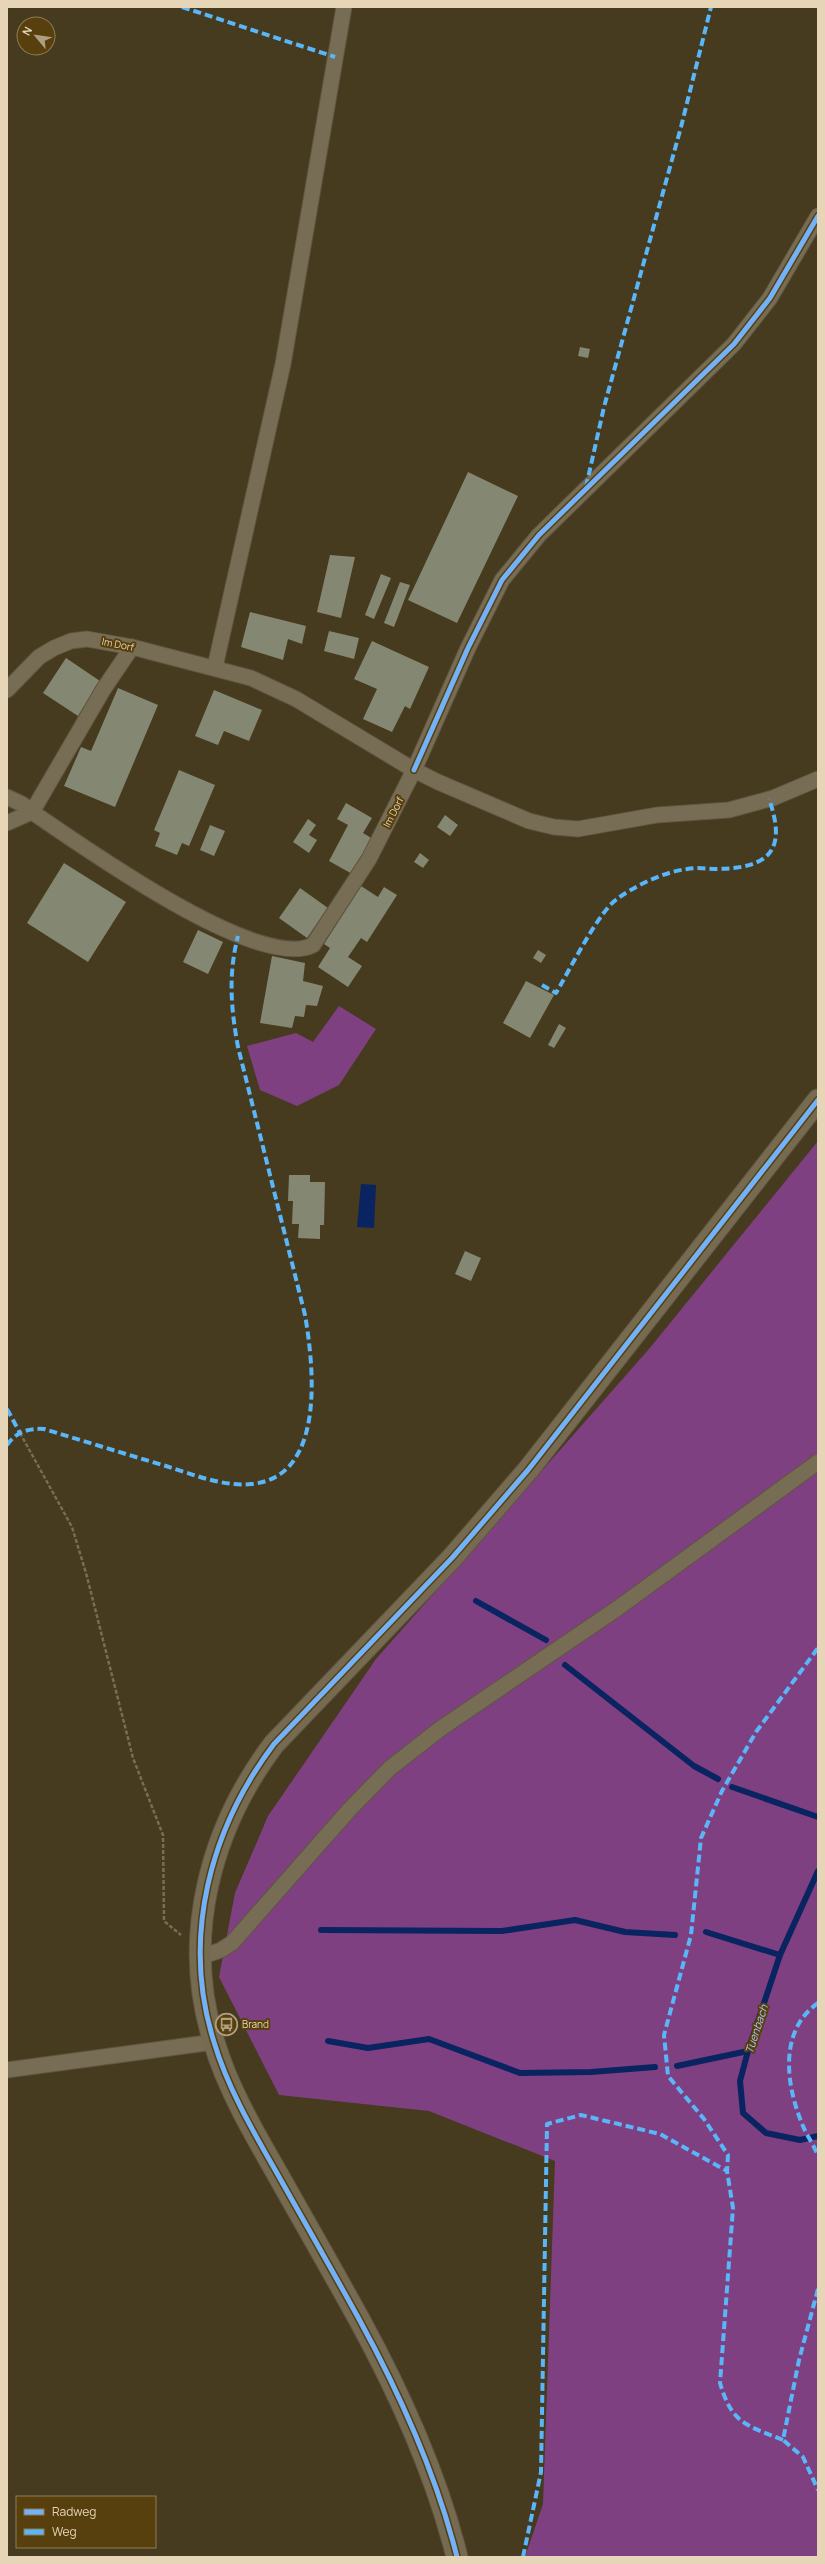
<svg xmlns="http://www.w3.org/2000/svg" width="825" height="2564" viewBox="0 0 825 2564" font-family="Manrope,sans-serif">
<style>
.green{fill:#7f4082}
.water{fill:#092460}
.lines{fill:none;stroke-linecap:round;stroke-linejoin:round}
.stream{stroke:#092460;stroke-width:6}
.building{fill:#848872}
.street-casing{stroke:#5f5540;stroke-width:17}
.secondary-casing{stroke:#5f5540;stroke-width:23}
.path{stroke:#776d58;stroke-width:2.5;stroke-dasharray:4 2;stroke-linecap:butt}
.street{stroke:#776d55;stroke-width:15}
.secondary{stroke:#766a51;stroke-width:21}
.quiet{stroke:#59b6f9;stroke-width:4;stroke-dasharray:8 4;stroke-linecap:butt}
.cycleway-casing{stroke:#57400e;stroke-width:8}
.cycleway{stroke:#73b2f8;stroke-width:5}
.labels{text-anchor:middle;dominant-baseline:central;stroke-width:4;stroke-linejoin:round;paint-order:stroke}
.street-label{font-size:10px;fill:#e6d5b7;stroke:#57400e}
.poi-label{font-size:10px;fill:#e6d5b7;stroke:#57400e;text-anchor:start}
.water-label{font-size:11px;font-style:italic;fill:#aac4f4;stroke:#57400e}
</style>
<rect width="100%" height="100%" fill="#463a1f"/>
<g class="green">
<polygon points="339,1006 376,1029 339,1085 297,1106 260,1090 247,1046 296,1033 313,1042"/>
<polygon points="818,1141 818,2557 525,2557 543,2504 555,2161 429,2111 279,2095 219,1977 235,1893 268,1816 376,1659 649,1349"/>
</g>
<polygon class="water" points="361,1184 376,1185 374,1228 357,1227"/>
<g class="lines">
<g class="stream">
<polyline points="476,1601 546,1640"/>
<polyline points="565,1665 694,1766 718,1779"/>
<polyline points="732,1787 818,1817"/>
<polyline points="818,1871 780,1955 748,2051 740,2081 743,2113 766,2133 800,2140 818,2136"/>
<polyline points="321,1930 502,1931 575,1920 625,1932 675,1935"/>
<polyline points="706,1932 780,1955"/>
<polyline points="328,2041 368,2048 429,2039 520,2073 591,2072 655,2067"/>
<polyline points="677,2066 748,2051"/>
</g>
</g>
<g class="building">
<polygon points="580,347 590,349 588,358 578,356"/>
<polygon points="468,472 518,496 457,623 408,600"/>
<polygon points="330,555 355,557 341,618 317,612"/>
<polygon points="381,574 391,578 374,619 365,615"/>
<polygon points="400,582 410,585 394,627 384,623"/>
<polygon points="250,612 306,626 302,644 288,639 283,660 241,647"/>
<polygon points="329,631 359,638 354,659 324,651"/>
<polygon points="372,641 429,667 410,709 405,706 392,732 363,719 377,689 354,679"/>
<polygon points="66,658 100,681 78,716 43,693"/>
<polygon points="118,688 158,705 115,807 64,786 81,747 91,751"/>
<polygon points="214,690 262,710 249,741 224,731 218,745 195,736"/>
<polygon points="179,770 215,785 189,846 182,843 177,855 155,846 160,833 154,830"/>
<polygon points="346,803 372,818 363,833 373,839 354,875 329,861 348,825 337,819"/>
<polygon points="445,815 458,825 450,836 437,827"/>
<polygon points="308,819 316,825 309,835 317,840 309,853 293,842"/>
<polygon points="210,825 225,831 214,856 200,850"/>
<polygon points="420,853 429,860 423,868 414,862"/>
<polygon points="64,863 126,902 88,962 27,923"/>
<polygon points="361,886 378,897 384,887 397,895 367,942 361,938 348,957 362,966 348,987 318,967 330,948 324,944"/>
<polygon points="300,888 328,908 307,938 279,918"/>
<polygon points="198,930 223,942 208,974 183,962"/>
<polygon points="538,950 546,955 541,963 533,958"/>
<polygon points="272,956 305,963 303,981 323,986 317,1006 306,1005 304,1017 295,1016 292,1028 260,1023"/>
<polygon points="526,981 554,995 530,1038 503,1023"/>
<polygon points="559,1024 566,1028 554,1048 548,1045"/>
<polygon points="289,1175 310,1175 310,1182 325,1182 324,1225 320,1225 320,1239 298,1238 299,1224 292,1224 293,1201 288,1201"/>
<polygon points="465,1251 481,1258 471,1281 455,1274"/>
</g>
<g class="lines">
<defs>
<g id="street">
<polyline points="215,667 283,364 344,7"/>
<polyline points="7,690 39,657 54,648 71,641 87,639 132,647 251,678 296,699 414,770 438,782 529,821 554,827 578,829 657,815 729,810 773,798 818,779"/>
<polyline points="7,797 22,804 32,812 103,690 132,647"/>
<path d="M7 823 32 812C81 845 259 973 313 945L369 859 414 770 468 648 502 580 539 535 734 344 770 298 818 216"/>
<polyline points="201,1957 221,1950 232,1943 349,1810 390,1768 440,1729 618,1608 818,1462"/>
<polyline points="7,2070 214,2042"/>
</g>
<path id="secondary" d="M457 2557C436 2473 400 2394 359 2319 332 2270 305 2223 278 2175 254 2133 228 2089 214 2042 181 1938 210 1829 274 1744L452 1558 528 1470 818 1100"/>
</defs>
<use href="#street" class="street-casing"/>
<use href="#secondary" class="secondary-casing"/>
<polyline class="path" points="20,1433 72,1527 86,1573 133,1758 163,1835 164,1921 181,1935"/>
<use href="#street" class="street"/>
<use href="#secondary" class="secondary"/>
<g class="quiet">
<polyline points="182,7 335,57"/>
<polyline points="586,487 604,407 681,127 711,7"/>
<path d="M542 985 556 993C569 971 599 911 617 899 636 885 664 872 687 869 697 867 707 869 717 869 770 868 787 850 769 799"/>
<polyline points="7,1409 20,1433"/>
<path d="M7 1445C16 1432 28 1428 44 1429 84 1441 125 1454 166 1466 192 1474 223 1487 251 1484 326 1478 314 1367 305 1315L238 1047C231 1009 228 974 238 936"/>
<path d="M818 2003C778 2031 786 2086 803 2126 807 2136 814 2145 818 2156"/>
<polyline points="818,2289 799,2360 783,2440 803,2457 818,2490"/>
<path d="M783 2440C746 2425 732 2424 720 2383L733 2208 727 2171 728 2155 704 2119 668 2076 664 2035 691 1935 701 1838 722 1791 756 1732 818 1648"/>
<polyline points="523,2557 541,2472 547,2124 581,2115 660,2134 727,2171"/>
</g>
<defs>
<g id="cycleway">
<polyline points="414,770 468,648 502,580 539,535 734,344 770,298 818,216"/>
<path d="M457 2557C436 2473 400 2394 359 2319 332 2270 305 2223 278 2175 254 2133 228 2089 214 2042 181 1938 210 1829 274 1744L452 1558 528 1470 818 1100"/>
</g>
</defs>
<use href="#cycleway" class="cycleway-casing"/>
<use href="#cycleway" class="cycleway"/>
</g>
<defs>
<symbol id="bus-ring" viewBox="-11 -11 22 22"><circle r="9.5" fill="#57400e" stroke="#ae9f82" stroke-width="1.5"/><path d="M-5-6H5V4H4V6H2V4H-2V6H-4V4H-5ZM-3.5-4V0h7V-4ZM-3.5 1.2v1.5H-2V1.2ZM2 1.2v1.5H3.5V1.2Z" fill="#ae9f82"/></symbol>
</defs>
<g fill-rule="evenodd">
<use href="#bus-ring" x="214" y="2012" width="25" height="25"/>
</g>
<g class="labels">
<g class="street-label">
<text transform="translate(118 644) rotate(11)">Im Dorf</text>
<text transform="translate(393 812) rotate(-63)">Im Dorf</text>
</g>
<g class="poi-label">
<text x="242" y="2024">Brand</text>
</g>
<g class="water-label">
<text transform="translate(756 2029) rotate(-72)">Tuenbach</text>
</g>
</g>
<rect width="825" height="2564" fill="none" stroke="#e6d5b7" stroke-width="16"/>
<rect x="16" y="2496" width="140" height="52" fill="#57400e" stroke="#907c52"/>
<rect x="24" y="2509" width="20" height="6" fill="#73b2f8" stroke="#907c52"/>
<text x="52" y="2516" font-size="12" fill="#e6d5b7">Radweg</text>
<rect x="24" y="2529" width="20" height="6" fill="#59b6f9" stroke="#907c52"/>
<text x="52" y="2536" font-size="12" fill="#e6d5b7">Weg</text>
<g transform="translate(36 36) rotate(299)"><circle r="19" fill="#57400e" stroke="#907c52"/>
<path d="M0-3L7 15L0 10L-7 15Z" fill="#ae9f82"/>
<text y="-6" font-size="11" font-weight="bold" text-anchor="middle" fill="#e6d5b7">N</text>
</g>
</svg>
